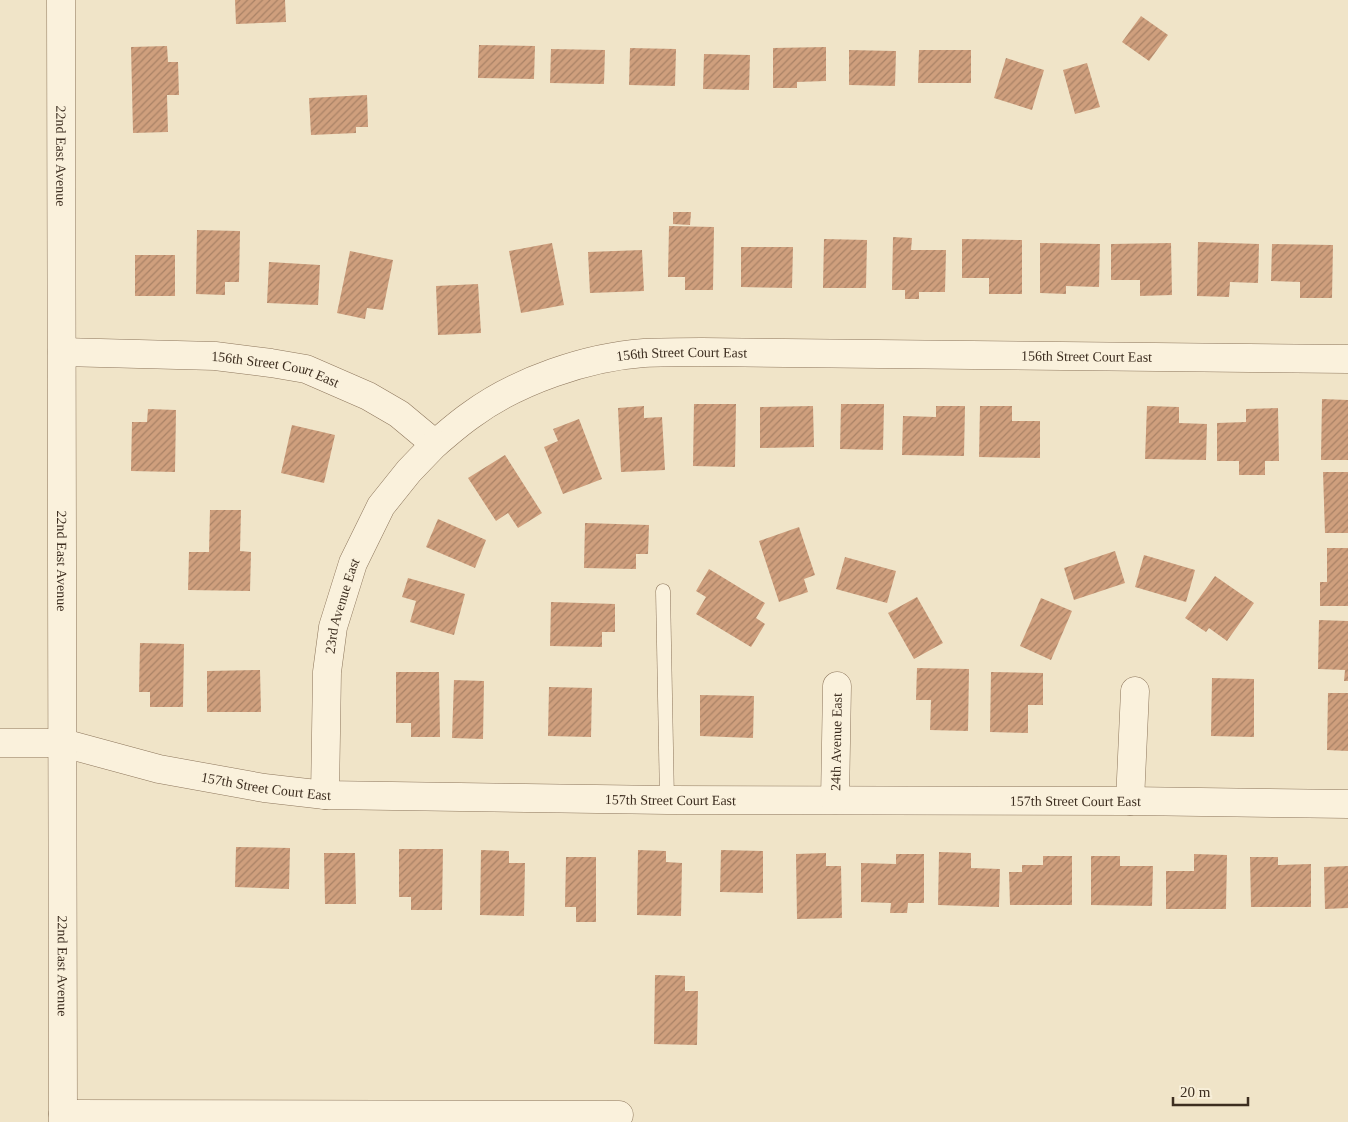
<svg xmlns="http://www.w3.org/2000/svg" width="1348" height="1122" viewBox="0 0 1348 1122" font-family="Georgia,serif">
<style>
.building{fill:url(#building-hatch)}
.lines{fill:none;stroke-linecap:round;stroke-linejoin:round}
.service-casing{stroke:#8d765c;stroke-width:15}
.minor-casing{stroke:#8d765c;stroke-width:29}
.tertiary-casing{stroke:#8d765c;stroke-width:29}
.service{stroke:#faf1dc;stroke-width:14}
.minor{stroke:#faf1dc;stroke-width:28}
.tertiary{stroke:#faf1dc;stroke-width:28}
.labels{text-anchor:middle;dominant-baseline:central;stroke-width:5;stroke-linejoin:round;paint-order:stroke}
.street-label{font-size:14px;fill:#3d2e20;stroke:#f7eed8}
</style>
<defs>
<pattern id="building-hatch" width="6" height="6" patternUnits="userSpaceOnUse" patternTransform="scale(1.25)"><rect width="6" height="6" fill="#cf9f7d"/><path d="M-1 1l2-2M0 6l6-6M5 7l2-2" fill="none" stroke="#a98266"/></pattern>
</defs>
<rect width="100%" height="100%" fill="#f0e4c8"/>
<g class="building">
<polygon points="235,0 285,0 286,22 236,24"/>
<polygon points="1141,16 1168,35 1149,61 1122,42"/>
<polygon points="479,45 535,46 534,79 478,78"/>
<polygon points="167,46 168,62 178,62 179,95 167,95 168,132 133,133 131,47"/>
<polygon points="826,47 826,81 797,82 797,88 773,88 773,48"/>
<polygon points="630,48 676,49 675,86 629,85"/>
<polygon points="551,49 605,50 604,84 550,83"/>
<polygon points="849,50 896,51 895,86 849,85"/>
<polygon points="919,50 971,50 971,83 918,83"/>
<polygon points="704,54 750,55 749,90 703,89"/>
<polygon points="1006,58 1044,70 1032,110 994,98"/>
<polygon points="1087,63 1100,107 1075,114 1063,70"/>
<polygon points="367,95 368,127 356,127 356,133 311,135 309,98"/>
<polygon points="673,212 691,212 690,225 673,224"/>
<polygon points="669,226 714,227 713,290 685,290 685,277 668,277"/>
<polygon points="197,230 240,231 239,282 225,282 225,295 196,294"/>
<polygon points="893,237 912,238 911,250 946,250 945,292 919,292 919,299 905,299 905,290 892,290"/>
<polygon points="824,239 867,240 866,288 823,288"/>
<polygon points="962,239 1022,240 1022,294 989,294 989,278 962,278"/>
<polygon points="1198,242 1259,244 1258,283 1230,282 1229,297 1197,296"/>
<polygon points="552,243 564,305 521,313 509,251"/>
<polygon points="1040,243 1100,244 1099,287 1066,286 1066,294 1040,293"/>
<polygon points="1171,243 1172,295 1140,296 1140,280 1111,280 1111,244"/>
<polygon points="1272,244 1333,245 1332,298 1300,298 1300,282 1271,281"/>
<polygon points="741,247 793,247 792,288 741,287"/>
<polygon points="642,250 644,291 590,293 588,252"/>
<polygon points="350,251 393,260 383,310 367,308 365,319 337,313"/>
<rect x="135" y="255" width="40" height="41"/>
<polygon points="269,262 320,265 318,305 267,303"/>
<polygon points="478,284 481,333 438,335 436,286"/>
<polygon points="1322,399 1348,400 1348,460 1321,460"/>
<polygon points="694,404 736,404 735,467 693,466"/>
<polygon points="841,404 884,404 883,450 840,449"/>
<polygon points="644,406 644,418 662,417 665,470 621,472 618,408"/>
<polygon points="813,406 814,447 760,448 760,407"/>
<polygon points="936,406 965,406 964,456 902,455 903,416 936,417"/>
<polygon points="980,406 1012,406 1012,421 1040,421 1040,458 979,457"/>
<polygon points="1147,406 1179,407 1179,423 1207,424 1206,460 1145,459"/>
<polygon points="1278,408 1279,461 1265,461 1265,475 1239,475 1239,461 1217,461 1217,423 1246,422 1246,409"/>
<polygon points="148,409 176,410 175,472 131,471 132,422 147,422"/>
<polygon points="579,419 602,479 563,494 544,447 558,441 553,429"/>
<polygon points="292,425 335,435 324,483 281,473"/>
<polygon points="505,455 542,513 518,528 508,513 496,521 468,478"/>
<polygon points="1323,472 1348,472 1348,533 1325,533"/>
<polygon points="210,510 241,510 240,551 251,552 250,591 188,590 189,552 209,552"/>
<polygon points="438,519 486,540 475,568 426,547"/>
<polygon points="585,523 649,525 648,554 636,554 636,569 584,568"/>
<polygon points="799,527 815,575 804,579 808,592 779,602 759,541"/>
<polygon points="1327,548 1348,548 1348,606 1320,606 1320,582 1327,582"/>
<polygon points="1115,551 1125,583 1074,600 1064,568"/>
<polygon points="1144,555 1195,570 1186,602 1135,587"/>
<polygon points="845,557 896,571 887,603 836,589"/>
<polygon points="709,569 765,603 756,618 765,624 751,647 696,614 706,597 696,591"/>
<polygon points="1215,576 1254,603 1227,641 1209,628 1206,632 1185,618"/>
<polygon points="408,578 465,594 454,635 410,622 416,601 402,597"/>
<polygon points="917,597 943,643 914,659 888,613"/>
<polygon points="1041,598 1072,611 1051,660 1020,646"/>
<polygon points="551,602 615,604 615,632 602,632 602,647 550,646"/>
<polygon points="1319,620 1348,621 1348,681 1344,681 1345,670 1318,669"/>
<polygon points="140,643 184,644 183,707 150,707 150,692 139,692"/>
<polygon points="917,668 969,669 968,731 930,730 931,700 916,700"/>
<polygon points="260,670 261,712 207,712 207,671"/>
<polygon points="396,672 439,672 440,737 411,737 411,723 396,723"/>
<polygon points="991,672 1043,673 1043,705 1028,705 1028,733 990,732"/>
<polygon points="1212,678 1254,679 1254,737 1211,736"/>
<polygon points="454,680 484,681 483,739 452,738"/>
<polygon points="549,687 592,688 591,737 548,736"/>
<polygon points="1328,693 1348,693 1348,751 1327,750"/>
<polygon points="700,695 754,696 753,738 700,736"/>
<polygon points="236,847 290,848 289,889 235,887"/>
<polygon points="399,849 443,849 442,910 411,910 411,897 399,897"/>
<polygon points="481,850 509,851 509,863 525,863 524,916 480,915"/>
<polygon points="638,850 666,851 666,862 682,863 681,916 637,915"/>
<polygon points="721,850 763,851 763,893 720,892"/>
<polygon points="939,852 971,853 971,868 1000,869 999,907 938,905"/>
<polygon points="324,853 355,853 356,904 325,904"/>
<polygon points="826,853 826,866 841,866 842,918 797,919 796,854"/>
<polygon points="896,854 924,854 924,903 908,903 907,913 890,913 891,903 861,902 861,863 896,864"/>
<polygon points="1194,854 1227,855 1226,909 1166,909 1166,871 1194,871"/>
<polygon points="1043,856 1072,856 1072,905 1010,905 1009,872 1022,872 1022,865 1043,865"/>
<polygon points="1091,856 1120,856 1120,866 1153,866 1152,906 1091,905"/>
<polygon points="566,857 596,857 596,922 576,922 576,907 565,907"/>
<polygon points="1250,857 1278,857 1278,865 1311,864 1311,907 1251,907"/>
<polygon points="1348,866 1348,908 1325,909 1324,867"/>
<polygon points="655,975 685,976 685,991 698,991 697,1045 654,1044"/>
</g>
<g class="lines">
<defs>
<polyline id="service" points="663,591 667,800"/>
<g id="minor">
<path id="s1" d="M62 352 215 356 271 363 306 369 368 396 399 414 435 444C447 434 458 424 471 415 517 381 587 357 644 353 663 352 683 352 702 352L1348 359"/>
<path id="s2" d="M0 743H63L159 769 264 788 325 795 667 800 1130 801 1348 804"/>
<path id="s3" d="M325 795 327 672 333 627 353 563 381 506 409 471 435 444"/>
<path id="s4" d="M835 800 837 686"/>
<polyline points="1130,801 1135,691"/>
<polyline points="63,1114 619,1115"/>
</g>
<g id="tertiary">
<path id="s5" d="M61 0 63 1122"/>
</g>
</defs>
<use href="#service" class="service-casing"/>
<use href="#minor" class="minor-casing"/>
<use href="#tertiary" class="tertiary-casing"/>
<use href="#service" class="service"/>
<use href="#minor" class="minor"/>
<use href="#tertiary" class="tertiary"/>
</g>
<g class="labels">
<g class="street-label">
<text stroke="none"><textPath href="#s5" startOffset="156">22nd East Avenue</textPath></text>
<text stroke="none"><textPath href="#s1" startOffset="665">156th Street Court East</textPath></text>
<text stroke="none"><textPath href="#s1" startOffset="1070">156th Street Court East</textPath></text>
<text stroke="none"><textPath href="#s1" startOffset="215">156th Street Court East</textPath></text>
<text stroke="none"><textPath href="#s5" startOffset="561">22nd East Avenue</textPath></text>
<text stroke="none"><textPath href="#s3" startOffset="191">23rd Avenue East</textPath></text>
<text stroke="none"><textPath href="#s4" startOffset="58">24th Avenue East</textPath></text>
<text stroke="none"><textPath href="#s2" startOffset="271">157th Street Court East</textPath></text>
<text stroke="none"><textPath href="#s2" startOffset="676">157th Street Court East</textPath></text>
<text stroke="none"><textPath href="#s2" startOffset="1081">157th Street Court East</textPath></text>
<text stroke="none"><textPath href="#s5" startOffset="966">22nd East Avenue</textPath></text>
</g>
</g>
<path d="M1173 1097v8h75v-8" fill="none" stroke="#3d2e20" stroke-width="2.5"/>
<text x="1180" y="1097" font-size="15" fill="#3d2e20" stroke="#f7eed8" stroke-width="4" paint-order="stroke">20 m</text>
</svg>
